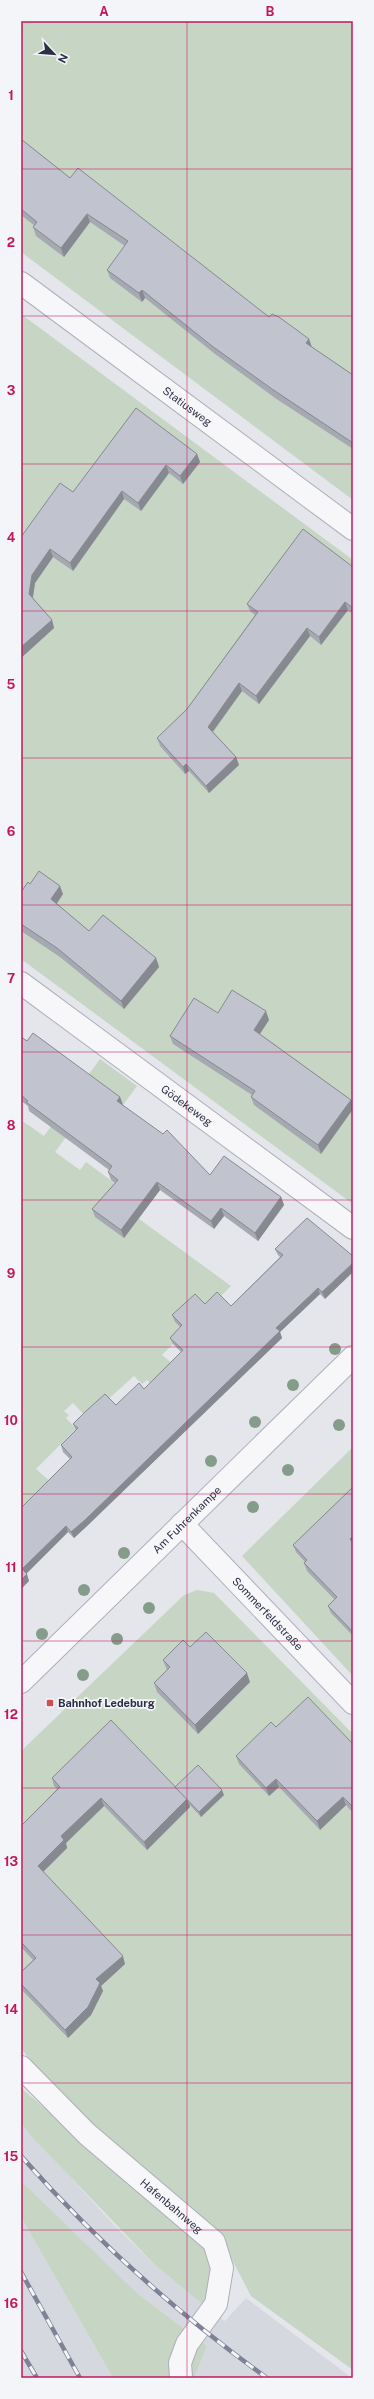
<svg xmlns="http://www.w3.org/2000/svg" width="374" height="2399" viewBox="0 0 374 2399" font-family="'Public Sans',sans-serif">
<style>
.built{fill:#d6d8e0}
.green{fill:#c7d5c5}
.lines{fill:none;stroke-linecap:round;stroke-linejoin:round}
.minor-casing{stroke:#adafba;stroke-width:24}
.minor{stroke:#f7f7fa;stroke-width:22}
.rail-casing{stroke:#7e8295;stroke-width:4.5}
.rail{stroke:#f4f5f9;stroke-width:3;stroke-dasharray:9;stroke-linecap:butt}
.tree{fill:#869c8a}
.wall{fill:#a6a9b1}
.shaded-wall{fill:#878990}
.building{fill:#c1c4ce;stroke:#878990}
.grid{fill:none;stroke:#c2185b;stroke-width:1;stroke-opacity:0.55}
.poi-dot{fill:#cc514d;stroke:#f4f5f9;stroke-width:1.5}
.labels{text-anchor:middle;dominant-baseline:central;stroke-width:3.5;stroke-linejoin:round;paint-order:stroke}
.street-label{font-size:11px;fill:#2c3044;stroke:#f4f5f9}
.poi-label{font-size:11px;font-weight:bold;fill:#2c3044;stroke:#f4f5f9;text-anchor:start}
.neatline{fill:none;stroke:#c2185b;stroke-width:1.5}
.grid-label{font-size:13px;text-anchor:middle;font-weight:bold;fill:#c2185b}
</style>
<rect width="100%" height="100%" fill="#e4e6ec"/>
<g class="built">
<polygon points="21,2123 114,2225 155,2265 213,2313 225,2321 246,2298 352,2378 194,2378 207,2346 138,2294 21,2181"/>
<polygon points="21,2217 113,2378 21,2378"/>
</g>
<g class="green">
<polygon points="21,21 353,21 353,500 21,252"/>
<polygon points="21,314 353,560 353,1204 21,959"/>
<polygon points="100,1059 137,1086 123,1105 101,1090 55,1152 80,1170 86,1162 120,1187 109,1197 231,1286 207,1310 175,1322 185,1332 162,1355 173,1364 151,1384 147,1380 142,1384 134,1376 87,1418 73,1403 64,1411 69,1415 66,1418 76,1429 36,1469 53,1484 21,1511 21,1120 44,1136"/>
<polygon points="353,1447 353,1676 242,1556"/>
<polygon points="197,1590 214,1593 353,1734 353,2370 251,2296 219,2235 46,2087 21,2047 21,1751 184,1595"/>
<polygon points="21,2088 226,2262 213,2313 155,2265 34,2139 21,2123"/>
<polygon points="21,2181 138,2294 207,2346 194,2378 113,2378 21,2217"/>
</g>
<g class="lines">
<defs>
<g id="minor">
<path id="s1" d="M21 283 353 529"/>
<path id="s2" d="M21 983 353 1228"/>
<path id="s3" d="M182 1524 353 1703"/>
<path id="s4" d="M21 1682 353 1357"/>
<path id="s5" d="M21 2067 87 2134 214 2242 222 2268 216 2304 187 2344 180 2363 181 2378"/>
</g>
</defs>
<use href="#minor" class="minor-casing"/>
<use href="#minor" class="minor"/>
<defs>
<g id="rail">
<path d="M21 2156C94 2239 178 2314 267 2378"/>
<polyline points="21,2272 80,2378"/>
<polyline points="21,2351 37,2378"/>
</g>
</defs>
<use href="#rail" class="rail-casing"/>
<use href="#rail" class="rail"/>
</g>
<g class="tree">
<circle cx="335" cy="1349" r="6"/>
<circle cx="293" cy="1385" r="6"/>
<circle cx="255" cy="1422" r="6"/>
<circle cx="339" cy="1425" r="6"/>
<circle cx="211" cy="1461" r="6"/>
<circle cx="288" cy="1470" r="6"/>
<circle cx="253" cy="1507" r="6"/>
<circle cx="124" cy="1553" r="6"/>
<circle cx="84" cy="1590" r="6"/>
<circle cx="149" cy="1608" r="6"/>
<circle cx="42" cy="1634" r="6"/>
<circle cx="117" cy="1639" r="6"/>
<circle cx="83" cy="1675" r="6"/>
</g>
<g class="wall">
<polygon points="21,139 70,178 269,317 309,339 312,347 353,375 353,449 275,398 215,354 145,298 142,302 110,278 107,270 125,246 90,222 64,257 36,236 33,227 35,226 21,215"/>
<polygon points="197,454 200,462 183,484 169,473 141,511 124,499 73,571 53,557 35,583 33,598 52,620 54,628 21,658 21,537 73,492"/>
<polygon points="353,567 353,614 348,610 321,645 310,636 259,704 242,691 213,732 236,757 239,765 209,793 189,771 185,774 160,746 157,738 187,709 255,615 250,611 247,604"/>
<polygon points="30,884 63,894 57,904 89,931 156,958 159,967 124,1009 60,957 21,931 21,892"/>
<polygon points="218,1013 269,1020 260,1034 351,1100 353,1106 353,1109 321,1154 254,1105 251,1097 252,1095 173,1044 170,1036"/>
<polygon points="21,1037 27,1041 120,1097 123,1105 210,1175 281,1197 284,1205 258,1241 224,1216 214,1229 160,1190 124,1238 95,1217 92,1209 115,1183 111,1180 108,1172 109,1170 29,1111 28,1106 21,1101"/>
<polygon points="307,1218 325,1299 320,1294 280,1332 282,1338 87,1526 74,1538 68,1532 26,1574 29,1581 21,1589 21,1508 70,1459 63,1452 61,1445 76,1430 73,1424 116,1405 144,1389 181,1352 173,1344 170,1338 180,1327 175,1322 172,1315 205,1304 231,1306 280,1257 278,1255 275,1249"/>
<polygon points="353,1487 353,1636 331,1613 328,1606 335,1600 307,1571 304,1563 305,1562 296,1552 293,1545"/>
<polygon points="190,1647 250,1682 198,1734 157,1692 154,1683 167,1670 166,1668 163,1660"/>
<polygon points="276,1727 353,1744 353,1813 346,1805 320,1830 279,1787 269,1796 239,1764 236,1756"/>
<polygon points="52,1778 175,1787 224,1795 201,1817 190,1805 190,1807 147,1850 104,1806 66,1843 67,1848 43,1872 125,1964 101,1986 103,1991 91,2015 68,2038 21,1989 21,1972 33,1960 21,1947 21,1826 57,1789 54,1786"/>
</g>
<g class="shaded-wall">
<polygon points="87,214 90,222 64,257 61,248"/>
<polygon points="142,290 145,298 142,302 139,293"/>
<polygon points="309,339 312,348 306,343"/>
<polygon points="197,454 200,462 183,484 180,476"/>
<polygon points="166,465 169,473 141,511 138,503"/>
<polygon points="122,491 124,499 73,571 70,563"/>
<polygon points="50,549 53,557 35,583 32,602 29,594 32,575"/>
<polygon points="345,602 348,610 321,645 319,637"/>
<polygon points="52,620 54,628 21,658 21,647"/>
<polygon points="307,628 310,636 259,704 256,696"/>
<polygon points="239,683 242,691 211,734 208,727"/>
<polygon points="236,757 239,765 209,793 206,786"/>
<polygon points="186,764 189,771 185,774 183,767"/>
<polygon points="60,886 63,894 54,907 51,899"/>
<polygon points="156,958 159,967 124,1009 121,1001"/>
<polygon points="266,1011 269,1020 257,1038 254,1030"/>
<polygon points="120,1097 123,1105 117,1101"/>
<polygon points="351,1100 353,1106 353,1109 321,1154 318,1145"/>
<polygon points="157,1182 160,1190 124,1238 121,1230"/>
<polygon points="281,1197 284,1205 258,1241 255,1233"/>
<polygon points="221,1208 224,1216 214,1229 211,1221"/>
<polygon points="353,1263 353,1272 325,1299 322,1292"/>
<polygon points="318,1288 320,1294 280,1332 282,1338 87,1526 74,1538 71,1532 276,1328"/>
<polygon points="66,1526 68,1532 24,1576 22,1569"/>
<polygon points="353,1536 353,1547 350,1539"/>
<polygon points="27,1574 29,1581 21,1589 21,1580"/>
<polygon points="247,1673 250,1682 198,1734 195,1725"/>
<polygon points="276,1779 279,1787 269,1796 266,1788"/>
<polygon points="222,1790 224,1795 201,1817 199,1812"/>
<polygon points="343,1797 346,1805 320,1830 317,1821"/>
<polygon points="101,1798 104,1806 66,1843 67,1848 41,1874 38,1866 61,1836"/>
<polygon points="187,1799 190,1807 147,1850 144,1842"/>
<polygon points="123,1956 125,1964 101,1986 103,1991 91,2015 68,2038 65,2030 96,1979"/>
</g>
<g class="building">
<polygon points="21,139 70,178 78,168 269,317 272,314 279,317 309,339 306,343 353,375 353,443 272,389 212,346 142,290 139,293 107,270 128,241 87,214 61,248 33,227 37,222 21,209"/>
<polygon points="136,408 197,454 180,476 166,465 138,503 122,491 70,563 50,549 32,575 29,594 52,620 21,647 21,537 60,483 73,492"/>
<polygon points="303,529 353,567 353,608 345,602 319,637 307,628 256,696 239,683 208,727 236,757 206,786 186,764 183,767 157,738 187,709 258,612 247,604"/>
<polygon points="39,871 60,886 51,899 89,931 103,915 156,958 121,1001 57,948 21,924 21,892 28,882 30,884"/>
<polygon points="232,990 266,1011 254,1030 351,1100 318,1145 251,1097 255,1091 170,1036 194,998 218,1013"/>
<polygon points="33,1033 120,1097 117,1101 163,1134 167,1130 210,1175 224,1156 281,1197 255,1233 221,1208 211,1221 157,1182 121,1230 92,1209 118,1180 108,1172 112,1166 26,1102 28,1101 21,1095 21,1037 27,1041"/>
<polygon points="307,1218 353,1256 353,1263 322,1292 318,1288 276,1328 280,1331 85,1520 71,1532 66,1526 22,1569 27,1574 21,1580 21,1508 72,1457 61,1445 78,1428 73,1424 86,1411 105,1394 116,1405 139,1383 144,1389 183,1350 170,1338 182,1325 172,1315 195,1294 205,1304 217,1292 231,1306 283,1255 275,1249"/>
<polygon points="353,1487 353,1536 350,1539 353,1543 353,1632 328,1606 337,1597 304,1563 307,1560 293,1545"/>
<polygon points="206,1632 247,1673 195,1725 154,1683 170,1667 163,1660 183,1640 190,1647"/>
<polygon points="308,1697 353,1744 353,1807 343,1797 317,1821 276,1779 266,1788 236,1756 271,1722 276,1727"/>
<polygon points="111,1720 187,1799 144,1842 101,1798 61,1836 64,1840 38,1866 123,1956 96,1979 100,1983 88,2007 65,2030 21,1984 21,1972 36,1958 21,1942 21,1826 60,1787 52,1778"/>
<polygon points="198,1765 222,1790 199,1812 175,1787"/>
</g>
<path class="grid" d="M187 21V2378M21 169H353M21 316H353M21 464H353M21 611H353M21 758H353M21 905H353M21 1052H353M21 1200H353M21 1347H353M21 1494H353M21 1641H353M21 1788H353M21 1935H353M21 2083H353M21 2230H353"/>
<rect class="poi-dot" x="46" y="1699" width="8" height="8" rx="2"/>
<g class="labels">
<g class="street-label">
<text stroke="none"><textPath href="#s1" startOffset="207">Statiusweg</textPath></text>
<text stroke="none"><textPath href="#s2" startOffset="206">Gödekeweg</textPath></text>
<text stroke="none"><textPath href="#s4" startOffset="232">Am Fuhrenkampe</textPath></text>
<text stroke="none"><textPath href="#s3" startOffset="124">Sommerfeldstraße</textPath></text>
<text stroke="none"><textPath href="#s5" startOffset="205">Hafenbahnweg</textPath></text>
</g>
<g class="poi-label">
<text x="58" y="1703">Bahnhof Ledeburg</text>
</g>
</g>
<rect width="374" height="2399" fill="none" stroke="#f4f5f9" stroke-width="44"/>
<g transform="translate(54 54) rotate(116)" stroke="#f4f5f9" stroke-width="3" paint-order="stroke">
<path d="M0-3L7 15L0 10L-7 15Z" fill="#2c3044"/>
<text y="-6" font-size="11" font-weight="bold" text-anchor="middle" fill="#2c3044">N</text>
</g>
<rect x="22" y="22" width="330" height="2355" class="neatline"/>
<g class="grid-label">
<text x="104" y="16">A</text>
<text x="270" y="16">B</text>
<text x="11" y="100">1</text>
<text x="11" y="247">2</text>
<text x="11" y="395">3</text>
<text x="11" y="542">4</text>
<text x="11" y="689">5</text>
<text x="11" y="836">6</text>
<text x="11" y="983">7</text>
<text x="11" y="1130">8</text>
<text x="11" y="1278">9</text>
<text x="11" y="1425">10</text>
<text x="11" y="1572">11</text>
<text x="11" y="1719">12</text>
<text x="11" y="1866">13</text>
<text x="11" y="2014">14</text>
<text x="11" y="2161">15</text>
<text x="11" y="2308">16</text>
</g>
</svg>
